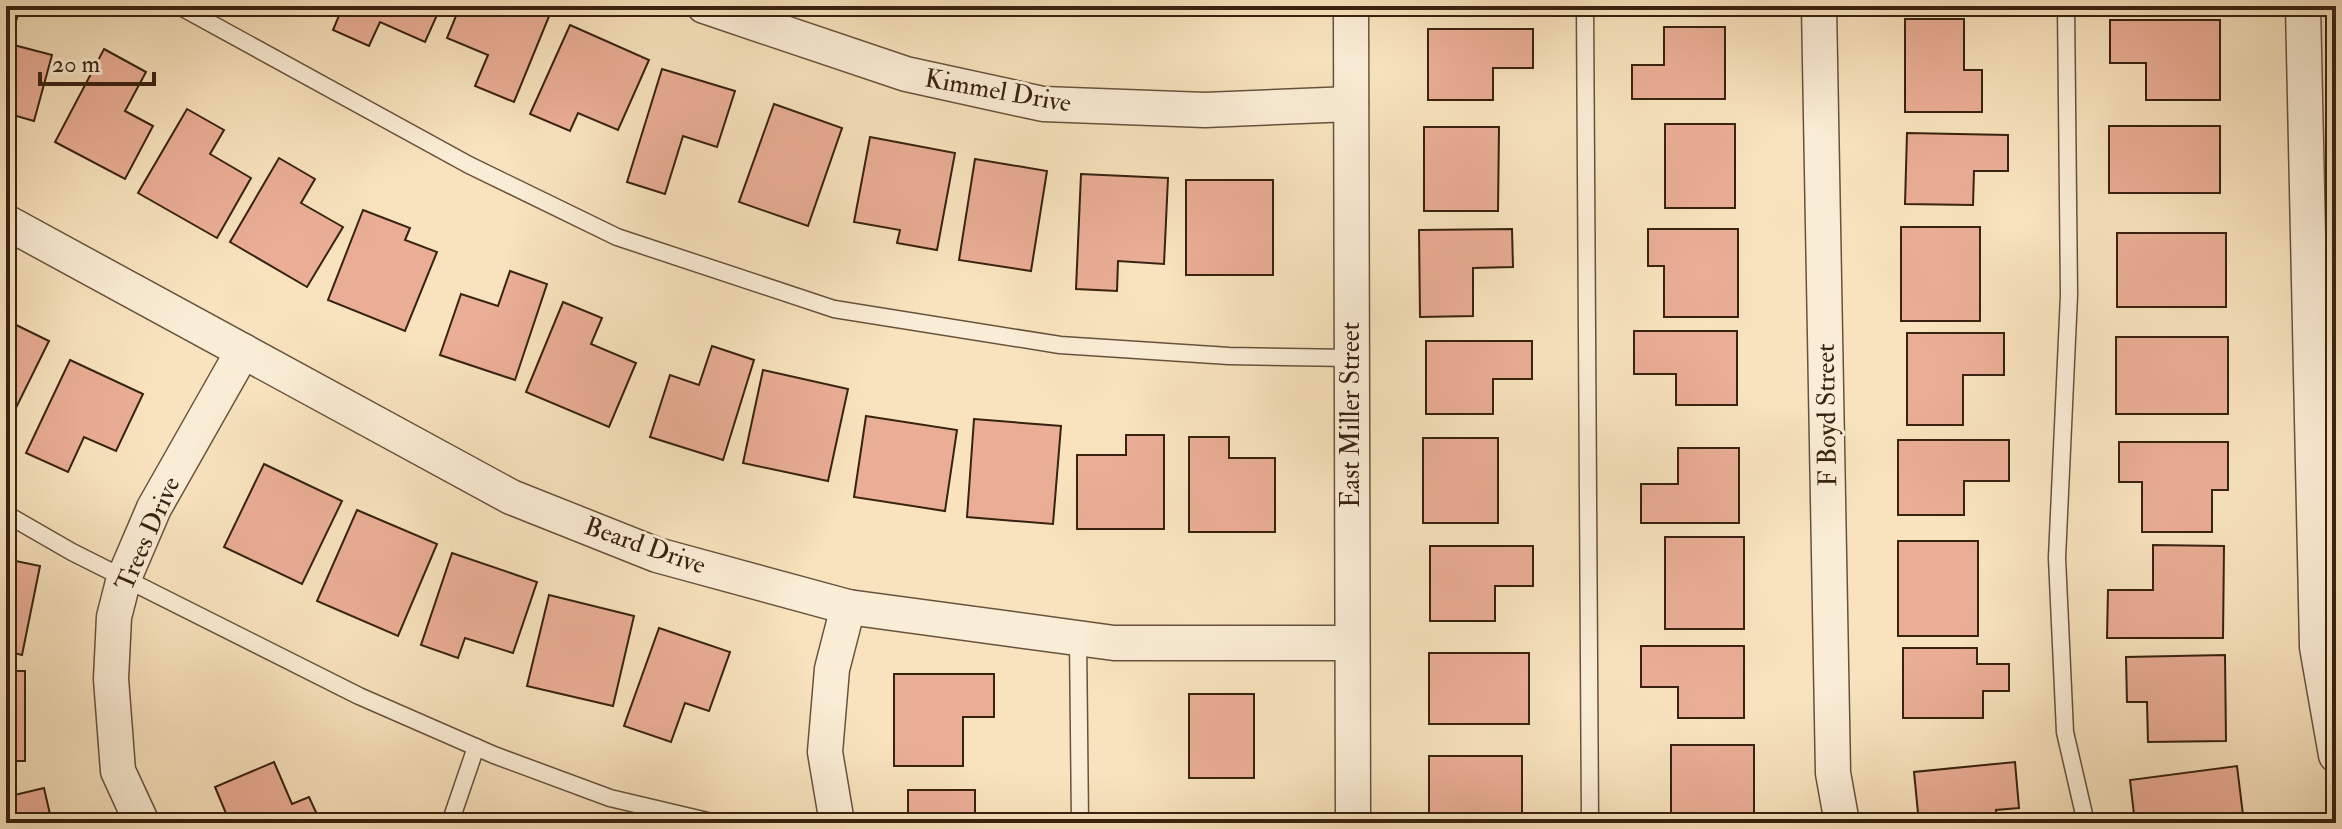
<svg xmlns="http://www.w3.org/2000/svg" width="2342" height="829" viewBox="0 0 2342 829" font-family="'IM FELL Double Pica',serif">
<style>
.building{fill:#eaae96;stroke:#382210;stroke-width:2}
.lines{fill:none;stroke-linecap:round;stroke-linejoin:round}
.lane-casing{stroke:#68523c;stroke-width:19}
.street-casing{stroke:#68523c;stroke-width:37}
.lane{stroke:#faedd5;stroke-width:16}
.street{stroke:#faedd5;stroke-width:34}
.labels{text-anchor:middle;dominant-baseline:central;stroke-width:6;stroke-linejoin:round;paint-order:stroke}
.street-label{font-size:26px;fill:#382210;stroke:#faedd5}
</style>
<rect width="100%" height="100%" fill="#f8e3be"/>
<filter id="stains"><feTurbulence type="fractalNoise" baseFrequency=".0025" numOctaves="4"/><feColorMatrix values="0 0 0 0 .2 0 0 0 0 .09 0 0 0 0 .02 0 0 0 .5 -.17"/></filter>
<radialGradient id="worn" r=".72"><stop offset=".6" stop-color="#630" stop-opacity="0"/><stop offset="1" stop-color="#630" stop-opacity=".3"/></radialGradient>
<g class="building">
<polygon points="343,6 441,6 425,42 380,22 369,46 333,30"/>
<polygon points="460,6 545,6 552,9 514,102 475,86 488,55 447,38"/>
<polygon points="6,10 18,14 10,44 52,55 34,121 6,113"/>
<polygon points="1905,19 1964,19 1964,70 1982,70 1982,112 1905,112"/>
<polygon points="2110,20 2220,20 2220,100 2146,100 2146,63 2110,63"/>
<polygon points="570,25 649,60 618,130 578,113 570,131 530,114"/>
<polygon points="1664,27 1725,27 1725,99 1632,99 1632,65 1664,65"/>
<polygon points="1428,29 1533,29 1533,68 1493,68 1493,100 1428,100"/>
<polygon points="104,49 146,72 125,111 153,126 125,179 55,142"/>
<polygon points="662,69 735,91 717,147 683,136 665,194 627,182"/>
<polygon points="774,104 842,128 808,226 739,202"/>
<polygon points="187,109 224,130 210,154 251,178 217,238 138,193"/>
<rect x="1665" y="124" width="70" height="84"/>
<rect x="2109" y="126" width="111" height="67"/>
<polygon points="1424,127 1499,127 1498,211 1424,211"/>
<polygon points="1907,133 2008,135 2008,171 1974,171 1973,205 1905,204"/>
<polygon points="870,137 955,153 937,250 897,243 900,230 854,222"/>
<polygon points="279,158 315,179 301,203 343,227 307,287 230,242"/>
<polygon points="975,159 1047,171 1031,271 959,260"/>
<polygon points="1081,174 1168,178 1164,264 1118,261 1117,291 1076,289"/>
<rect x="1186" y="180" width="87" height="95"/>
<polygon points="363,210 410,228 405,240 437,252 405,331 328,300"/>
<rect x="1901" y="227" width="79" height="94"/>
<polygon points="1512,229 1513,267 1473,268 1473,316 1420,317 1419,230"/>
<polygon points="1648,229 1738,229 1738,317 1664,317 1664,266 1648,266"/>
<rect x="2117" y="233" width="109" height="74"/>
<polygon points="510,271 547,284 515,380 440,355 461,294 498,306"/>
<polygon points="563,302 602,318 591,344 636,363 609,427 526,392"/>
<polygon points="6,320 49,341 6,428"/>
<polygon points="1634,331 1737,331 1737,405 1676,405 1676,374 1634,374"/>
<polygon points="1907,333 2004,333 2004,375 1963,375 1963,425 1907,425"/>
<rect x="2116" y="337" width="112" height="77"/>
<polygon points="1426,341 1532,341 1532,379 1493,379 1493,414 1426,414"/>
<polygon points="712,346 754,360 723,460 650,437 670,375 699,385"/>
<polygon points="70,360 143,394 116,451 84,437 68,472 26,453"/>
<polygon points="763,370 848,389 828,481 743,463"/>
<polygon points="866,416 957,430 945,511 854,497"/>
<polygon points="974,419 1061,426 1053,524 967,517"/>
<polygon points="1126,435 1164,435 1164,529 1077,529 1077,455 1126,455"/>
<polygon points="1189,437 1229,437 1229,458 1275,458 1275,532 1189,532"/>
<rect x="1423" y="438" width="75" height="85"/>
<polygon points="1898,440 2009,440 2009,481 1964,481 1964,515 1898,515"/>
<polygon points="2119,442 2228,442 2228,490 2212,490 2212,532 2142,532 2142,482 2119,482"/>
<polygon points="1678,448 1739,448 1739,523 1641,523 1641,484 1678,484"/>
<polygon points="264,464 342,501 302,584 224,547"/>
<polygon points="357,510 437,544 398,636 317,601"/>
<rect x="1665" y="537" width="79" height="92"/>
<rect x="1898" y="541" width="80" height="95"/>
<polygon points="2153,545 2224,546 2223,638 2107,638 2108,590 2153,590"/>
<polygon points="1430,546 1533,546 1533,586 1495,586 1495,621 1430,621"/>
<polygon points="452,553 537,582 513,653 465,638 458,658 421,645"/>
<polygon points="6,559 40,566 22,655 6,651"/>
<polygon points="549,595 634,616 613,706 527,686"/>
<polygon points="659,628 730,652 709,711 685,703 671,742 624,726"/>
<polygon points="1641,646 1744,646 1744,718 1678,718 1678,687 1641,687"/>
<polygon points="1903,648 1977,648 1977,664 2009,664 2009,691 1983,691 1983,718 1903,718"/>
<rect x="1429" y="653" width="100" height="71"/>
<polygon points="2225,655 2226,741 2148,742 2147,702 2127,702 2126,657"/>
<rect x="6" y="671" width="19" height="90"/>
<polygon points="894,674 994,674 994,717 963,717 963,766 894,766"/>
<rect x="1189" y="694" width="65" height="84"/>
<rect x="1671" y="745" width="83" height="78"/>
<rect x="1429" y="756" width="93" height="66"/>
<polygon points="274,762 292,804 309,797 321,823 230,823 215,787"/>
<polygon points="2015,762 2019,808 1996,810 1997,823 1919,823 1914,772"/>
<polygon points="2237,766 2244,823 2135,823 2130,780"/>
<polygon points="44,788 52,823 6,823 6,797"/>
<rect x="908" y="790" width="67" height="33"/>
<rect x="1175" y="819" width="85" height="4"/>
</g>
<g class="lines">
<defs>
<g id="lane">
<polyline points="179,6 469,165 617,237 834,309 1060,345 1229,356 1351,358"/>
<polyline points="1585,6 1590,823"/>
<polyline points="2066,6 2069,295 2057,558 2065,732 2086,823"/>
<polyline points="6,514 72,552 359,696 494,755 610,798 716,823"/>
<polyline points="1078,638 1080,823"/>
<polyline points="450,823 476,747"/>
</g>
<g id="street">
<polyline points="704,6 906,74 1043,104 1205,110 1351,104"/>
<polyline points="1351,6 1353,823"/>
<polyline points="1819,6 1833,773 1842,823"/>
<polyline points="2303,6 2317,647 2336,755"/>
<polyline points="6,222 511,497 657,555 848,607 1114,643 1351,643"/>
<polyline points="142,823 118,771 111,679 114,617 124,578 154,508 243,351"/>
<polyline points="837,823 825,752 832,669 848,607"/>
</g>
</defs>
<use href="#lane" class="lane-casing"/>
<use href="#street" class="street-casing"/>
<use href="#lane" class="lane"/>
<use href="#street" class="street"/>
</g>
<g class="labels">
<g class="street-label">
<text transform="translate(998 91) rotate(10)">Kimmel Drive</text>
<text transform="translate(1351 415) rotate(-90)">East Miller Street</text>
<text transform="translate(1827 415) rotate(-91)">F Boyd Street</text>
<text transform="translate(148 534) rotate(-66)">Trees Drive</text>
<text transform="translate(645 546) rotate(19)">Beard Drive</text>
</g>
</g>
<rect width="2342" height="829" fill="none" stroke="#f8e3be" stroke-width="32"/>
<rect x="8" y="8" width="2326" height="813" fill="none" stroke="#382210" stroke-width="4"/>
<rect x="16" y="16" width="2310" height="797" fill="none" stroke="#382210" stroke-width="2"/>
<path d="M40 72v12h114v-12" fill="none" stroke="#382210" stroke-width="4"/>
<text x="52" y="72" font-size="24" fill="#382210" stroke="#faedd5" stroke-width="6" paint-order="stroke">20 m</text>
<rect width="100%" height="100%" filter="url(#stains)"/>
<rect width="100%" height="100%" fill="url(#worn)"/>
</svg>
